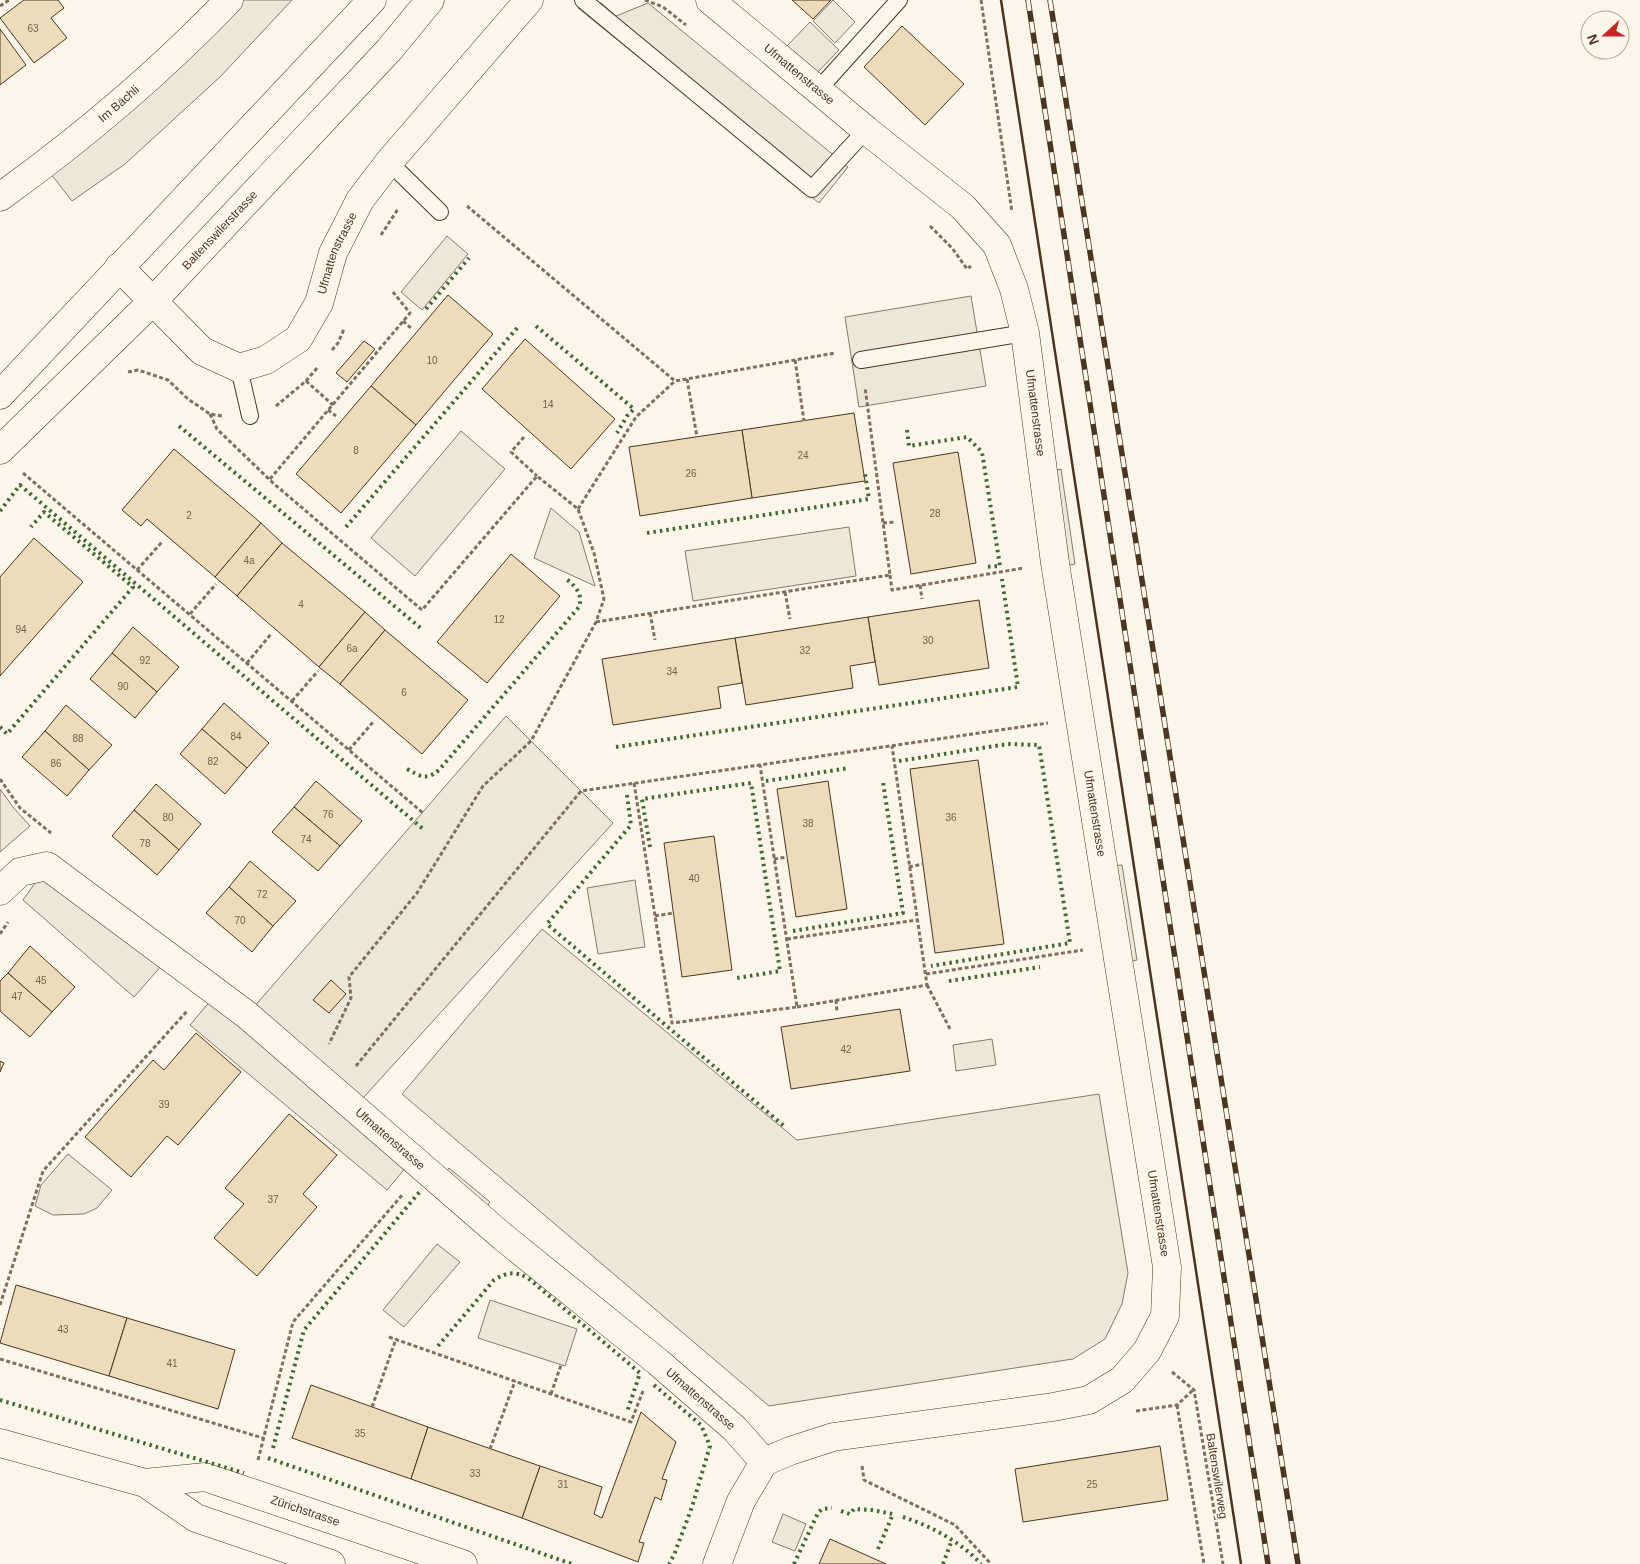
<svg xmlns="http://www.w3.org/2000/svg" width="1640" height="1564" viewBox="0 0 1640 1564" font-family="Arial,sans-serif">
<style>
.green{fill:#ede6d9;stroke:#887966}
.parking{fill:#ede7d9;stroke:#887966}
.building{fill:#ecdcbc;stroke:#4a3520}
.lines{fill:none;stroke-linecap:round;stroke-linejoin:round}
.service-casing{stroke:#4a3520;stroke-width:18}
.minor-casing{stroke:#4a3520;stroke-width:29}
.secondary-casing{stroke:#4a3520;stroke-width:29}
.path{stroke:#7f6f5c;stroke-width:3;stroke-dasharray:4 2.5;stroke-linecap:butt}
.service{stroke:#fbf6e9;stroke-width:16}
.minor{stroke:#fbf6e9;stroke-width:28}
.secondary{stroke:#fbf6e9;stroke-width:28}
.rail-casing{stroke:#4a3520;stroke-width:5.5}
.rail{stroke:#fbf6e9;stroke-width:4;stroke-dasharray:11;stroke-linecap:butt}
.hedge{stroke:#436837;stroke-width:4;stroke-dasharray:2.5 4;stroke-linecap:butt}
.wall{stroke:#4a3520;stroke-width:2.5}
.labels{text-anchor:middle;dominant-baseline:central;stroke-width:4;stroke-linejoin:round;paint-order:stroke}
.number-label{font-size:10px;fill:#725f47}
.street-label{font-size:12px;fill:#4a3520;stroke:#fbf6e9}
</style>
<rect width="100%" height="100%" fill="#fbf6e9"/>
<g class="green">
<polygon points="461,431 505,469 415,576 371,538"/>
<polygon points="551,508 579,532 595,586 534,558"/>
<polygon points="849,527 856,576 693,601 685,551"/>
<polygon points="0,789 13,807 30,826 0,852"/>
<polygon points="635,880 645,947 598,954 587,888"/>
<polygon points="542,929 797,1140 1099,1094 1128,1273 1122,1304 1105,1339 1073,1359 769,1406 402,1094"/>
<polygon points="68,1154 112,1190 97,1208 84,1214 53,1215 35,1206 41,1185"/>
<polygon points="490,1300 577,1329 565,1366 478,1338"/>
</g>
<g class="parking">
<polygon points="229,0 292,0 221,76 125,164 72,201 44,165"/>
<polygon points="833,0 855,22 835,43 813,21"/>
<polygon points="601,3 616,16 648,3 848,167 819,203 578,8"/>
<polygon points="810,22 839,50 818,72 787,46"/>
<polygon points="447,236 468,254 422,310 401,292"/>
<polygon points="971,296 986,386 859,407 845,317"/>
<polygon points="1061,469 1075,564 1065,566 1051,471"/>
<polygon points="506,716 613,823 354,1108 413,1159 387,1190 190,1025 217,993 247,1015"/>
<polygon points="1122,865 1137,960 1127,962 1112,866"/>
<polygon points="47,866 169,957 134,997 23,900"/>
<polygon points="992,1039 996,1065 956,1071 953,1045"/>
<polygon points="449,1168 490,1202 484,1211 443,1177"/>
<polygon points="437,1244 460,1262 404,1327 383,1310"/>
<polygon points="783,1514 806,1524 795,1551 772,1542"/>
</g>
<g class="building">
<polygon points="24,0 58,0 64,8 51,18 67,38 34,63 0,18"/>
<polygon points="792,0 831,0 813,19"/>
<polygon points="902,26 964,84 925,125 864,67"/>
<polygon points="0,29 26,65 0,85"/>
<polygon points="448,295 493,334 416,425 371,386"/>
<polygon points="525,339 615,419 571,469 482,389"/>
<polygon points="364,341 375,349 347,382 336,373"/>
<polygon points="371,386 416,425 341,513 296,474"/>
<polygon points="854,413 865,481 752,498 742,430"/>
<polygon points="742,430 752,498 640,516 629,447"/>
<polygon points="174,449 261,523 215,577 147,519 141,526 122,510"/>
<polygon points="958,452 976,563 911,574 893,463"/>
<polygon points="261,523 282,543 237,596 215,577"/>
<polygon points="34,538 83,582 0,676 0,577"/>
<polygon points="282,543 365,612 319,667 237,596"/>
<polygon points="511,554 560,596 487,683 437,642"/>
<polygon points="979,600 989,668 879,685 868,617"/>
<polygon points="365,612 385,630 340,684 319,667"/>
<polygon points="868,617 875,662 850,666 853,688 746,705 735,638"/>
<polygon points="133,627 179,667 157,692 112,653"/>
<polygon points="385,630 468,700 422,754 340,684"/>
<polygon points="735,638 742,683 718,687 721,708 613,725 602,659"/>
<polygon points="112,653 157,692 135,718 90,679"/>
<polygon points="224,703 269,743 247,768 202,729"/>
<polygon points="66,705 112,745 89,770 45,731"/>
<polygon points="202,729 247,768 225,794 180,754"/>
<polygon points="45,731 89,770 67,796 22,757"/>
<polygon points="978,760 1004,944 935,953 910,769"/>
<polygon points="316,781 362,821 340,846 294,807"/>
<polygon points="828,781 847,909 796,917 777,789"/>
<polygon points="156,784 201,824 179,850 134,810"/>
<polygon points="294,807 340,846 318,871 272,832"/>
<polygon points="134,810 179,850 157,875 112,836"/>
<polygon points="714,836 732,970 682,977 664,843"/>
<polygon points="250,861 296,901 273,926 229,887"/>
<polygon points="229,887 273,926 252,952 206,913"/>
<polygon points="30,946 75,987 52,1012 8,973"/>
<polygon points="8,973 52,1012 30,1037 0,1011 0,981"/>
<polygon points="331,980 346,994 329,1013 313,1000"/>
<polygon points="900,1009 910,1071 791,1089 781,1027"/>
<polygon points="196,1033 241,1072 178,1145 167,1136 131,1177 85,1137 153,1060 164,1070"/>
<polygon points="0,1061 4,1063 0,1072"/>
<polygon points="289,1114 337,1155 303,1194 317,1207 257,1276 214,1238 244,1204 225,1188"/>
<polygon points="16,1285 127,1318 109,1376 0,1343"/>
<polygon points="127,1318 235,1350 218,1409 109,1376"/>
<polygon points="311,1385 428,1427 411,1479 292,1438"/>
<polygon points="641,1412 676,1442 662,1479 667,1480 661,1500 655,1497 639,1542 644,1543 638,1562 522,1518 540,1466 602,1487 594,1514 602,1518"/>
<polygon points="428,1427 540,1466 522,1518 411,1479"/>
<polygon points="1160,1446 1168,1500 1023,1522 1015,1469"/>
<polygon points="830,1539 886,1564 819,1564"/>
</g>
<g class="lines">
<defs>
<g id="service">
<polyline points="583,0 812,189 866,130"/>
<polyline points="818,90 899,0"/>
<polyline points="389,162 440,212"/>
<polyline points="861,360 1025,333"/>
<polyline points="239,368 250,416"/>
</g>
<g id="minor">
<path id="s1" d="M710 0 866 130 963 207 997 245 1014 289 1025 333 1055 563 1167 1267 1165 1316 1147 1351 1122 1380 1089 1400 1053 1407 833 1437 790 1451 764 1462 741 1501 717 1564"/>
<path id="s2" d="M0 197C82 138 159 73 229 0"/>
<path id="s3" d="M119 267 202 351 239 368 266 360 298 339 319 303 333 253 360 200 389 162 529 0"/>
<path id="s4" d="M0 891 20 872 47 866 247 1015 503 1237 658 1362 735 1429 764 1462"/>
</g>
<g id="secondary">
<polyline points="0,395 372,0"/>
<path id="s5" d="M0 450 152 302 389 50 430 0"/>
<polyline points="0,1443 145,1483 196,1518 331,1564"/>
<path id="s6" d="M145 1483 205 1477 463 1564"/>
</g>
</defs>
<use href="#service" class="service-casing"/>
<use href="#minor" class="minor-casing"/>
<use href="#secondary" class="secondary-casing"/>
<g class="path">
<polyline points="645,0 663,7 686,25"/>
<polyline points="981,0 1012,212"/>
<polyline points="0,6 9,0"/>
<polyline points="467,206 675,381 835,353"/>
<polyline points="930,226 952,248 967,269 971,266"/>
<polyline points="381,235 398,209"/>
<polyline points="403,321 412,329"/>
<polyline points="332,350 338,343 344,329"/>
<polyline points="795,360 804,421"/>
<polyline points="128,372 138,370 168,380 188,399 210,414 222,416"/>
<polyline points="687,379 697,437"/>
<polyline points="306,381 333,405"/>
<polyline points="276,406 306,381 317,368"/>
<polyline points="328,410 336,416"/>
<polyline points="210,414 217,429 273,483 422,610 537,476 578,509 594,553 604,599 596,622 531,741 483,786 417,893 349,977 351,998 329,1044"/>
<polyline points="524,437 511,452 537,476"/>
<polyline points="23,473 423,813"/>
<polyline points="270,479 410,313 393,292"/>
<polyline points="578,509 636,417 675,381"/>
<polyline points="883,523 895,522"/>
<polyline points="137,570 162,542"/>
<polyline points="890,575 892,590 1024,568"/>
<polyline points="920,585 922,599"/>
<polyline points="785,592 790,619"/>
<polyline points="650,613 655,640"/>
<polyline points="190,614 216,584"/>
<polyline points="596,622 890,575 865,387"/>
<polyline points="247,663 271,634"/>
<polyline points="292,701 318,671"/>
<polyline points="349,750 374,721"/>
<polyline points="0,779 20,808 51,833"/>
<polyline points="634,783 672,1023 797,1007 760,765"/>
<polyline points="774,859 787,857"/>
<polyline points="909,867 923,864"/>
<polyline points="655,916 673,913"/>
<polyline points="0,934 8,922"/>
<polyline points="787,939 917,920"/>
<polyline points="926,974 1083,950"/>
<polyline points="927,985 950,1029"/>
<polyline points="836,1000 837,1012"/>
<polyline points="797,1007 927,985 892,746"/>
<polyline points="356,1066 581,791 1048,723"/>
<polyline points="0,1305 43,1171 188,1010"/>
<polyline points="389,1337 631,1422 643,1391"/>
<polyline points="0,1359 263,1438"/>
<polyline points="1172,1372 1194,1390 1223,1564"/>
<polyline points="551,1394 561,1365"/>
<polyline points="1177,1405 1204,1564"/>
<polyline points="372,1407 396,1339"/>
<polyline points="1136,1411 1177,1405 1193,1390"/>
<polyline points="490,1449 515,1381"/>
<polyline points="258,1460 293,1322 403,1194"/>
<polyline points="862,1466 864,1480 955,1525 991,1564"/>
</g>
<use href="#service" class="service"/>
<use href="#minor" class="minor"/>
<use href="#secondary" class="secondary"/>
<defs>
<g id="rail">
<polyline points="1028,0 1268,1564"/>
<polyline points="1050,0 1298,1564"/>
</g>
</defs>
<use href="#rail" class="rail-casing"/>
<use href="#rail" class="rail"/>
<g class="hedge">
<polyline points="426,309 469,258"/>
<polyline points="536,326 634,409 627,416 617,433"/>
<polyline points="179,426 423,630"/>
<polyline points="907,430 909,446 967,437 982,452 1000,566 984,567"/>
<polyline points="0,511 20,485 423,829"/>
<polyline points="346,527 518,327"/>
<polyline points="647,533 869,499 865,474"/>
<polyline points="0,727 7,734 133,587 44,512 31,527"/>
<polyline points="616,747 1018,687 1002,579"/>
<polyline points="899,761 1008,744 1039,745 1070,943 931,966"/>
<path d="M407 769C420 776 426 781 439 770L579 607C583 595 576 586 566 579"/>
<polyline points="766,781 849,768"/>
<polyline points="627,795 631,825 547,924 784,1126"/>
<polyline points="650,847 642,799 751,783 780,971 737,978"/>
<polyline points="793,931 903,913 883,782"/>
<polyline points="949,981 1040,967"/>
<path d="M438 1346 494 1280C507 1272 515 1271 528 1278L640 1373 627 1412"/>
<polyline points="654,1385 701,1425 710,1446 692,1507 674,1555 669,1564"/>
<polyline points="0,1400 244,1473"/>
<polyline points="273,1448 304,1330 422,1189"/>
<polyline points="268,1458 572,1564"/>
<polyline points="841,1511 850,1514 854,1509 872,1510 893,1514 878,1549"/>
<path d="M903 1517C931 1526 961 1542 981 1564"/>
<polyline points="794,1564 818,1513 822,1509 832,1508"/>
<polyline points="943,1564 952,1540"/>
</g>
<polyline class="wall" points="1001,0 1241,1564"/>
</g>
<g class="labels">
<g class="number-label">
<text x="33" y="28">63</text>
<text x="432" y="360">10</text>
<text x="548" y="404">14</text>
<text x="356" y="450">8</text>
<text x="803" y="455">24</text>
<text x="691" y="473">26</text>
<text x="935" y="513">28</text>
<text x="189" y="515">2</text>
<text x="249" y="560">4a</text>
<text x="301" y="604">4</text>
<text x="499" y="619">12</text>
<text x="21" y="629">94</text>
<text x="928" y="640">30</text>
<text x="352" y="648">6a</text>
<text x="805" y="650">32</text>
<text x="145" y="660">92</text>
<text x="672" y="671">34</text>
<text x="123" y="686">90</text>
<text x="404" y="692">6</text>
<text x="236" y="736">84</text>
<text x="78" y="738">88</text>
<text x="213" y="761">82</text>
<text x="56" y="763">86</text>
<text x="328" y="814">76</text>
<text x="168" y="817">80</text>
<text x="951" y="817">36</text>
<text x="808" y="823">38</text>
<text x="306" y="839">74</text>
<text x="145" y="843">78</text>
<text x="694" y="878">40</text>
<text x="262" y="894">72</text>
<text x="240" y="920">70</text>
<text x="41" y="980">45</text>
<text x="17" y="996">47</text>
<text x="846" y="1049">42</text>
<text x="164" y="1104">39</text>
<text x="273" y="1199">37</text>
<text x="63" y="1329">43</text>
<text x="172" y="1363">41</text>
<text x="360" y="1433">35</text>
<text x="475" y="1473">33</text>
<text x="563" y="1484">31</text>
<text x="1092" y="1484">25</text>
</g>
<g class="street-label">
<text stroke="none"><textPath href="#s1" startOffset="116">Ufmattenstrasse</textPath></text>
<text stroke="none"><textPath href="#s2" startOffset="151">Im Bächli</textPath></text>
<text stroke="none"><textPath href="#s5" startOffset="311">Baltenswilerstrasse</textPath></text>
<text stroke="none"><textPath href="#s3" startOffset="320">Ufmattenstrasse</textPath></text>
<text stroke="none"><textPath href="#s1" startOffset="551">Ufmattenstrasse</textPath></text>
<text stroke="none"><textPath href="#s1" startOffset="956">Ufmattenstrasse</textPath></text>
<text stroke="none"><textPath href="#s4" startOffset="494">Ufmattenstrasse</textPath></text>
<text stroke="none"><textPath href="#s1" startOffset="1361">Ufmattenstrasse</textPath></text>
<text stroke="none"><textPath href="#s4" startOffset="899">Ufmattenstrasse</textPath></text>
<text transform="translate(1217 1476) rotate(81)">Baltenswilerweg</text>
<text stroke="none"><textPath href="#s6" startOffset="166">Zürichstrasse</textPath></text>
</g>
</g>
<g transform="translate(1605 35) rotate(249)"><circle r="24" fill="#fbf6e9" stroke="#b4a999"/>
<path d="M0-4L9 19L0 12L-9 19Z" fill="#c62828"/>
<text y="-8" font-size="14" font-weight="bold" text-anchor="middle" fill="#4a3520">N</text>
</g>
</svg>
